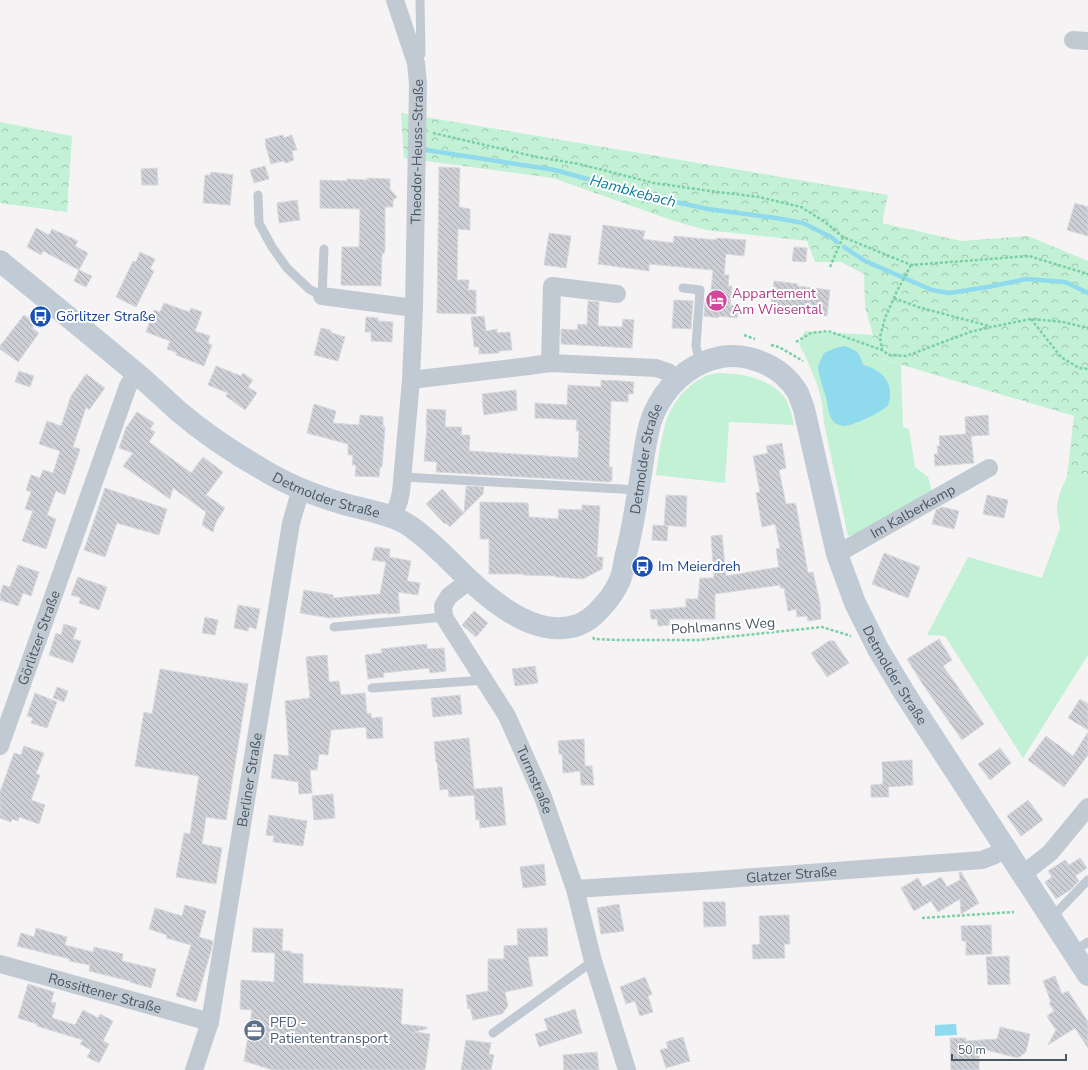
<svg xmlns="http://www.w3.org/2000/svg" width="1088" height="1070" viewBox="0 0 1088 1070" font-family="'Nunito Sans',sans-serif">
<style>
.grass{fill:#c3f1d5}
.forest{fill:url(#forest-crowns)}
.water{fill:#90daee}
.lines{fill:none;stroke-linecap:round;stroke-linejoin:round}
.stream{stroke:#90daee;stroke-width:4.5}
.building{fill:url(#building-back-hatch);stroke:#d7d9de}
.path{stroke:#7ad0a6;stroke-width:2.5;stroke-dasharray:3 2;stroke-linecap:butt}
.lane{stroke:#c1cad2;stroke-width:9}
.street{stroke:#c1cad2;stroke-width:18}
.secondary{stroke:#c1cbd6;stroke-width:22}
.labels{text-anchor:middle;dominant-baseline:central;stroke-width:4;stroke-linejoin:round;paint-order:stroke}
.street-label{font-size:14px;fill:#4a5661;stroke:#fff}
.hotel-label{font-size:14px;fill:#b23c85;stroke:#fff;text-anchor:start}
.transit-label{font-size:14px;fill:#164399;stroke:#fff;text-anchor:start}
.service-label{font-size:14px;fill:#4e5e75;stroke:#fff;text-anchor:start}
.water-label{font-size:15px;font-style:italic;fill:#0c7c9b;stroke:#fff}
</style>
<defs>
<pattern id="forest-crowns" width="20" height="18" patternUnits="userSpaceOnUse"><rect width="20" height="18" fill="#c3f1d5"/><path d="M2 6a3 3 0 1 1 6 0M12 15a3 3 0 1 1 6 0" fill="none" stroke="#a0c6b0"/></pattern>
<pattern id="building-back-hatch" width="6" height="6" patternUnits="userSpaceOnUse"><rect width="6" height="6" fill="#cdcfd5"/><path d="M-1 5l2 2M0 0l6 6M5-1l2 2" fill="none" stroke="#a8abb0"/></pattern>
</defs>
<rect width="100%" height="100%" fill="#f5f3f3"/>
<g class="grass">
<polygon points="805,331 873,335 871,361 881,359 901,365 903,427 909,429 915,467 928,477 933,495 861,533 848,536 824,423 822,402 817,384 805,355 799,344"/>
<path d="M720 373C743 374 770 378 785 398 790 406 792 416 794 425L729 422 725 483 656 475C658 459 660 444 664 429 669 406 686 384 708 375 712 374 716 373 720 373Z"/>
<polygon points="1067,477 1088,483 1088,655 1023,758 945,636 927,635 968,557 1042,578 1060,528 1057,513 1057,505 1060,492"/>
</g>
<g class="forest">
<polygon points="401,113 888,195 882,223 961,241 1028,236 1088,261 1088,483 1067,477 1074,416 882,359 871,361 873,335 865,307 864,274 841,262 815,262 807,241 706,230 674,221 553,178 404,158"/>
<polygon points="0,122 72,136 67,212 0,203"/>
</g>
<g class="water">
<path d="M844 346C857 350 860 353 863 365 876 368 888 376 890 390 890 395 890 401 888 405 883 412 852 426 844 426 842 426 837 424 835 423 828 417 828 406 826 397 824 391 818 373 818 367 819 363 822 357 824 353L836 348Z"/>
<polygon points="956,1024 957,1035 935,1036 935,1025"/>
</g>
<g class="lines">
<g class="stream">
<polyline points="426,150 555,170 652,197 708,209 776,218 803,223 831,237 837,242"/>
<polyline points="844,247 865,261 932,290 949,293 988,287 1026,279 1065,282 1088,293"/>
</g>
</g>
<g class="building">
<polygon points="283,135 284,138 292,135 297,150 292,151 294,160 286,163 282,161 271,164 265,143 266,143 265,139"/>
<polygon points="265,166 269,179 254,183 250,170"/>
<polygon points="439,167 460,168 459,207 470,209 470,230 458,229 457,280 469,280 468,290 476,290 476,314 437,313"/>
<polygon points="157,168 158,185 142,185 141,169"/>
<polygon points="211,172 228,174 228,175 233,174 230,205 203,203 205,175 210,175"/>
<polygon points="367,178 390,179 390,189 397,197 393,200 393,207 385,207 385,249 384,254 382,254 381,286 341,285 342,247 359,247 360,209 320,208 320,180 347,181 347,179 368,180"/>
<polygon points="297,200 300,220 279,223 277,203"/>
<polygon points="1075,203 1088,207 1088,236 1067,230"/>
<polygon points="603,225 645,231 643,239 673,243 674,236 716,240 716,238 746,240 744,256 726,254 724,275 729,275 728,286 732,286 730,305 738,306 737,318 719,316 718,318 704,316 705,302 710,302 713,270 649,264 649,271 598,264"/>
<polygon points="36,228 49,235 52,229 78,241 75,246 88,253 79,270 92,276 86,287 74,281 79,270 43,251 41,255 27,247"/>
<polygon points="549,233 571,236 566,268 544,265"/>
<polygon points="794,247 807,248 806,262 792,261"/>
<polygon points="140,252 155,259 150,269 154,271 136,307 116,297 133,261 136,262"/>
<polygon points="774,281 798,284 797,286 830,290 827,316 799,312 800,309 771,306"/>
<polygon points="674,300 693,301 691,329 672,328"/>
<polygon points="588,301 599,302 598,326 622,327 623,319 634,320 632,348 561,344 561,329 577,330 578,324 587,325"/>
<polygon points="164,303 189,312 191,308 202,312 195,331 210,336 208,343 212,345 204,366 176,355 177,353 167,349 170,341 146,332 154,310 160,312"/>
<polygon points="24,315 35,323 32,328 39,333 18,362 0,349 0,346"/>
<polygon points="484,316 486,331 497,329 497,333 510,332 512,350 499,351 499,353 479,354 479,347 474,347 471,317"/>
<polygon points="366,317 378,318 378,321 393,322 392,342 371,341 371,332 365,332"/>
<polygon points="321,328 330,330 332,333 345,337 338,361 314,355"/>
<polygon points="216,366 241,376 243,373 253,380 248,387 257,393 245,410 226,396 228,393 208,385"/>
<polygon points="19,371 34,376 30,387 15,382"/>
<polygon points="86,374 105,388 89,410 86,407 73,447 80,449 65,495 56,491 47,515 56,519 46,549 22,541 33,511 25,509 31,492 26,490 31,475 40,478 43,470 53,473 60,451 39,444 47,421 61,426 71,396"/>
<polygon points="601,380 608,381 608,380 634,382 633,394 628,394 628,402 611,401 609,467 612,467 612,481 610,481 610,482 436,472 437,462 424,461 427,426 426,426 427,409 446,410 445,427 462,427 461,435 470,435 469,451 578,458 579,431 576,431 577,420 535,418 535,403 567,405 568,385 601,387"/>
<polygon points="516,390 517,410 484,415 482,401 483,401 482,394"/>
<polygon points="314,404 336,411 333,423 359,425 360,415 383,417 383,427 385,427 382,467 380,467 379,477 355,476 356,465 352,465 353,455 348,455 348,444 307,433"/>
<polygon points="137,412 154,423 150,429 155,432 149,442 191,473 203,457 223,472 206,495 225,508 216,522 213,532 202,525 206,512 173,488 170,499 123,466 133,453 119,448 126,428"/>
<polygon points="988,415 989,435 971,436 974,463 935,466 934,454 938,454 937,446 940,446 939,436 966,434 965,417"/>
<polygon points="782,443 786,468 779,470 786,504 795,503 795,505 796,505 808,573 813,572 820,603 821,619 808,621 807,616 797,617 796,609 788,611 784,588 780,588 780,585 715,594 715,619 669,619 670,625 658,626 657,619 651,619 650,610 686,607 686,599 698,599 700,578 714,578 711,536 722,535 726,576 779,567 776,549 780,548 775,524 762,527 756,493 760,492 753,456 768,453 766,446"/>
<polygon points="466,486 484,487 483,494 450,527 446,523 445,524 426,504 442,489 464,513"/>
<polygon points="105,488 167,509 159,535 117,523 105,557 84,550"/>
<polygon points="666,495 687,496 686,527 664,525"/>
<polygon points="987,495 1008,500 1004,518 983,514"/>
<polygon points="480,502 528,503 529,517 558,519 559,509 582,510 582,505 600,506 597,557 603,557 602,569 583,579 556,577 556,576 523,575 523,574 489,574 489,539 480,539"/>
<polygon points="942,507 959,511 954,529 932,524 936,510"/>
<polygon points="653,525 668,526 667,541 652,540"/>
<polygon points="375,547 390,549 389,557 411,561 407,581 420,583 418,595 398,592 400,613 387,614 387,613 330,618 300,613 304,590 333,595 333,598 380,594 386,562 372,560"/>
<polygon points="884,553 920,567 908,598 872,584"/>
<polygon points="18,565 39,572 31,596 23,593 18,606 0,600 0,595 3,585 10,587"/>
<polygon points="78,577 107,587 99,610 79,603 81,598 71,595"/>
<polygon points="238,605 260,609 256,629 249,627 248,631 234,628"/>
<polygon points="474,611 488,623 476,637 462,625"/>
<polygon points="205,617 218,620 215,635 202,633"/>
<polygon points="64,624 77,628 73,639 81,641 73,663 49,655 56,633 61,635"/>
<polygon points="939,639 952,660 943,666 984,724 962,740 922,683 907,659"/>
<polygon points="829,641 834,641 849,663 827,677 811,653"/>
<polygon points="427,644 427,649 444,648 446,671 430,673 429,668 383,673 384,677 368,679 365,655 382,653 381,649"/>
<polygon points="327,655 329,682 339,681 341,695 365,693 367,714 371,713 371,718 382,717 383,738 367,739 366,727 331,730 328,755 319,754 317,770 310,770 312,793 299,794 298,782 271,778 274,754 289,756 285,701 310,698 306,657"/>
<polygon points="535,666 538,683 515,686 512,669"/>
<polygon points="160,669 248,684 226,820 206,817 202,844 222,848 216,884 176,877 184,833 190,834 199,776 135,766 144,712 152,714"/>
<polygon points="57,687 68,691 64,702 53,698"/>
<polygon points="35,693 57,702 47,728 31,723 33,718 27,716"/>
<polygon points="460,695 462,714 433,717 431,698"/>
<polygon points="1080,699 1088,704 1088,730 1068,718"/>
<polygon points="1088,732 1088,755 1064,787 1028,760 1046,736 1073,756"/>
<polygon points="469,738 474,789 502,787 506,825 480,828 479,819 476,820 474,795 449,797 448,789 440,790 437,762 436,762 434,742"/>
<polygon points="584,739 585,766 592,766 594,785 581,785 580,771 563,773 562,754 559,754 558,741"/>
<polygon points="24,746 44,753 36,774 40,775 31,800 45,805 39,824 19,817 18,821 12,819 11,822 0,818 0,792 14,753 21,755"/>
<polygon points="1000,748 1011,763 990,780 978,764"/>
<polygon points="912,760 913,785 888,787 889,797 871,797 871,785 883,784 882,762"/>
<polygon points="333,794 335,818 314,820 312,796"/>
<polygon points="1028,800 1043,820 1021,836 1007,816"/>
<polygon points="269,815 307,821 303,846 273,842 274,836 266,835"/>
<polygon points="1080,858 1087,868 1075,876 1079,881 1070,890 1056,899 1045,882 1052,877 1048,871 1065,860 1069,865"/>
<polygon points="544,864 546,885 523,888 520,867"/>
<polygon points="959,872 961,872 979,903 961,914 960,899 938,912 931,901 914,911 901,888 918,878 923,887 941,877 947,887 960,880"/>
<polygon points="703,902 725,902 726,926 704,927"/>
<polygon points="619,904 624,931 601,934 597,908"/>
<polygon points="185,905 206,911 199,937 213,941 211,951 196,1002 176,996 191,945 166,938 167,935 149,929 155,908 182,916"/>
<polygon points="789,915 790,944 784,944 785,958 753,959 752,945 760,944 759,916"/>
<polygon points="991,925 992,954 966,955 966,941 962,941 961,926"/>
<polygon points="36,928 67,937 65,945 93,952 94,947 123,954 122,961 156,969 151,988 130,982 130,981 89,971 90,965 69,961 70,959 17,946 21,933 34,937"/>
<polygon points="253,928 283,929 282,951 291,951 291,953 303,954 303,983 403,989 401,1024 427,1027 427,1029 414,1032 430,1034 425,1070 273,1070 244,1061 252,1010 240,1009 241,980 274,982 275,953 252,952"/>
<polygon points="547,928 548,956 528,957 533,986 505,992 508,1006 502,1014 473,1020 470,1008 468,1009 466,995 488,991 488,959 504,959 504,946 518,945 517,929"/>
<polygon points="1009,956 1010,984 988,985 986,957"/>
<polygon points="1055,976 1062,994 1068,991 1088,1022 1088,1048 1075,1028 1048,1045 1057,1028 1055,1029 1047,1016 1054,1011 1049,1003 1051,1002 1043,981"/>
<polygon points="645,977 652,994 648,996 653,1012 640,1016 635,1001 626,1004 620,987"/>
<polygon points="28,984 54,992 51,1002 56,1003 52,1018 75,1025 83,1010 98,1018 100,1014 113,1021 103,1041 109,1044 99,1063 87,1057 91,1050 80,1044 83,1040 37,1026 37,1024 18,1018"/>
<polygon points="575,1009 582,1033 539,1047 535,1034 548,1030 544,1019"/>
<polygon points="1000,1027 1030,1034 1026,1052 1018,1058 979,1048 979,1070 951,1070 950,1038 966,1038 966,1041 997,1039"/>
<polygon points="683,1037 690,1061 666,1068 660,1050 668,1048 666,1042"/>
<polygon points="466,1040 491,1043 489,1054 494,1055 491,1070 461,1070"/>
<polygon points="597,1052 599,1070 564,1070 563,1055"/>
</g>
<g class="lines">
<g class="path">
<polyline points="433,133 537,157 579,164 654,183 710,191 759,197 801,207 825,222 843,237 911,265 1029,256 1088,274"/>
<polyline points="911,265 897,291 885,318 880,337 882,350 889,355 906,356 970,332 991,327 1031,319 1063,322 1088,328"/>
<polyline points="830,267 843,237"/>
<polyline points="894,298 918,307 989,326"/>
<polyline points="1031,319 1061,357 1079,368 1088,369"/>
<polyline points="744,335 755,339"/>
<polyline points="796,342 811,333 828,331 882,350"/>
<polyline points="771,345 779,347 803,361"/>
<polyline points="593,637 594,639 619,640 699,640 822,627 851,636"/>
<polyline points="922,918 1014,912"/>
</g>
<g class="lane">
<polyline points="418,60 421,54 420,0"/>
<polyline points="258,195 259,223 272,247 287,268 309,289 322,296 324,249"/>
<polyline points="683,288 700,290 696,346 700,364"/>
<polyline points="403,477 639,490"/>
<polyline points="334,627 444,617"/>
<polyline points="372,688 485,680"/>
<polyline points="1050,917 1059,910 1088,880"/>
<polyline points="1073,952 1088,942"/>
<polyline points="493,1033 593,961"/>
</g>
<g class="street">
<polyline points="1073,40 1088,41"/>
<polyline points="322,296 414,308"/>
<polyline points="550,363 552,286 617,294"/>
<polyline points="411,380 529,366 550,363 656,368 668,372 677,379"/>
<path id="s1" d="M393 517 399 501 401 492 411 380 414 308 418 84 416 63 395 0"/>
<path id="s2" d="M837 554 989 468"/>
<path id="s3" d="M470 580 449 596 443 606 444 617 507 716 543 797 575 889 593 961 627 1070"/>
<path id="s4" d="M0 746 128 386 136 373"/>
<polyline points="1023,874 1050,853 1088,807"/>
<path id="s5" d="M575 889 702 881 982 860 995 855 1005 848"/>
<path id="s6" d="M0 964 210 1022"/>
<path id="s7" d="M194 1070 210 1022 291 523 301 489"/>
</g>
<path class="secondary" id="s8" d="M0 261C45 298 91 335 136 373 150 385 164 398 178 411 204 433 232 452 262 469 284 483 309 493 334 501 358 509 383 511 405 523 419 531 432 544 444 555 476 587 528 642 578 625 586 622 595 615 601 608 609 600 615 591 620 580 623 573 624 565 625 558 632 533 636 506 640 480 643 462 645 442 650 424 658 397 678 373 704 362 720 356 732 354 749 358 769 363 787 374 798 393 800 398 802 404 804 409L837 554 855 603 878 649 905 694 1088 975"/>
</g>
<defs>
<symbol id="hotel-disc" viewBox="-11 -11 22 22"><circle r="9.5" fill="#d1479c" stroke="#fff"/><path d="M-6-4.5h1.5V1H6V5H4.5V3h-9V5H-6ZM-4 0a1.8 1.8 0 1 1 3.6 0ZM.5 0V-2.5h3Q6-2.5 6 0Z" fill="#fff"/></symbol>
<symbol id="bus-disc" viewBox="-11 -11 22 22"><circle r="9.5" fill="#1a4fb4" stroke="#fff"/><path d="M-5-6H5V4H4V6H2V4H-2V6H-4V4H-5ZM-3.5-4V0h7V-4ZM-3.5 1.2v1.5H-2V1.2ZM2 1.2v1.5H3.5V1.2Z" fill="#fff"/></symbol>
<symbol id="office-disc" viewBox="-11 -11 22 22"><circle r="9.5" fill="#5c6f8a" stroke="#fff"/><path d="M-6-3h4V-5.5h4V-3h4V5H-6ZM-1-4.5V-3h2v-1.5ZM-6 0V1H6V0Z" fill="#fff"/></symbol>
</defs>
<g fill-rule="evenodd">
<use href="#hotel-disc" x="704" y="288" width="25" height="25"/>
<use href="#bus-disc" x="28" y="304" width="25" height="25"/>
<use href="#bus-disc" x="630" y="554" width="25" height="25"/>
<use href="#office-disc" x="242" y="1018" width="25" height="25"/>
</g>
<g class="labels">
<g class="street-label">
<text stroke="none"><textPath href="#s1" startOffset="367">Theodor-Heuss-Straße</textPath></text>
<text stroke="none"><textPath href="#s8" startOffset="885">Detmolder Straße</textPath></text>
<text stroke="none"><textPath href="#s8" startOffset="405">Detmolder Straße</textPath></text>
<text stroke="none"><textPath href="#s2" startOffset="87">Im Kalberkamp</textPath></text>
<text transform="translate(723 626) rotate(-4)">Pohlmanns Weg</text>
<text stroke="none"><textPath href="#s4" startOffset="115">Görlitzer Straße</textPath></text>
<text stroke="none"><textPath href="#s8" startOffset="1413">Detmolder Straße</textPath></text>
<text stroke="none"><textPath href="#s7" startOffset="296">Berliner Straße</textPath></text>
<text stroke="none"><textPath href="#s3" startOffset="236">Turmstraße</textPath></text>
<text stroke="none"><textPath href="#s5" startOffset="217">Glatzer Straße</textPath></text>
<text stroke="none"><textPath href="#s6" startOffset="109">Rossittener Straße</textPath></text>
</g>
<g class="hotel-label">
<text x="732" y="293">Appartement<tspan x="732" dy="16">Am Wiesental</tspan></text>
</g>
<g class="transit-label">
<text x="56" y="316">Görlitzer Straße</text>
<text x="658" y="566">Im Meierdreh</text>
</g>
<g class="service-label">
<text x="270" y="1022">PFD -<tspan x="270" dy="16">Patiententransport</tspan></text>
</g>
<g class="water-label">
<text transform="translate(633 191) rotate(15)">Hambkebach</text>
</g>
</g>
<path d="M952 1054v6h114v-6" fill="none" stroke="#4a5661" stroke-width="2"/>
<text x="958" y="1054" font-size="12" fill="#4a5661" stroke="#ffffff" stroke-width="3" paint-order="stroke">50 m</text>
</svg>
